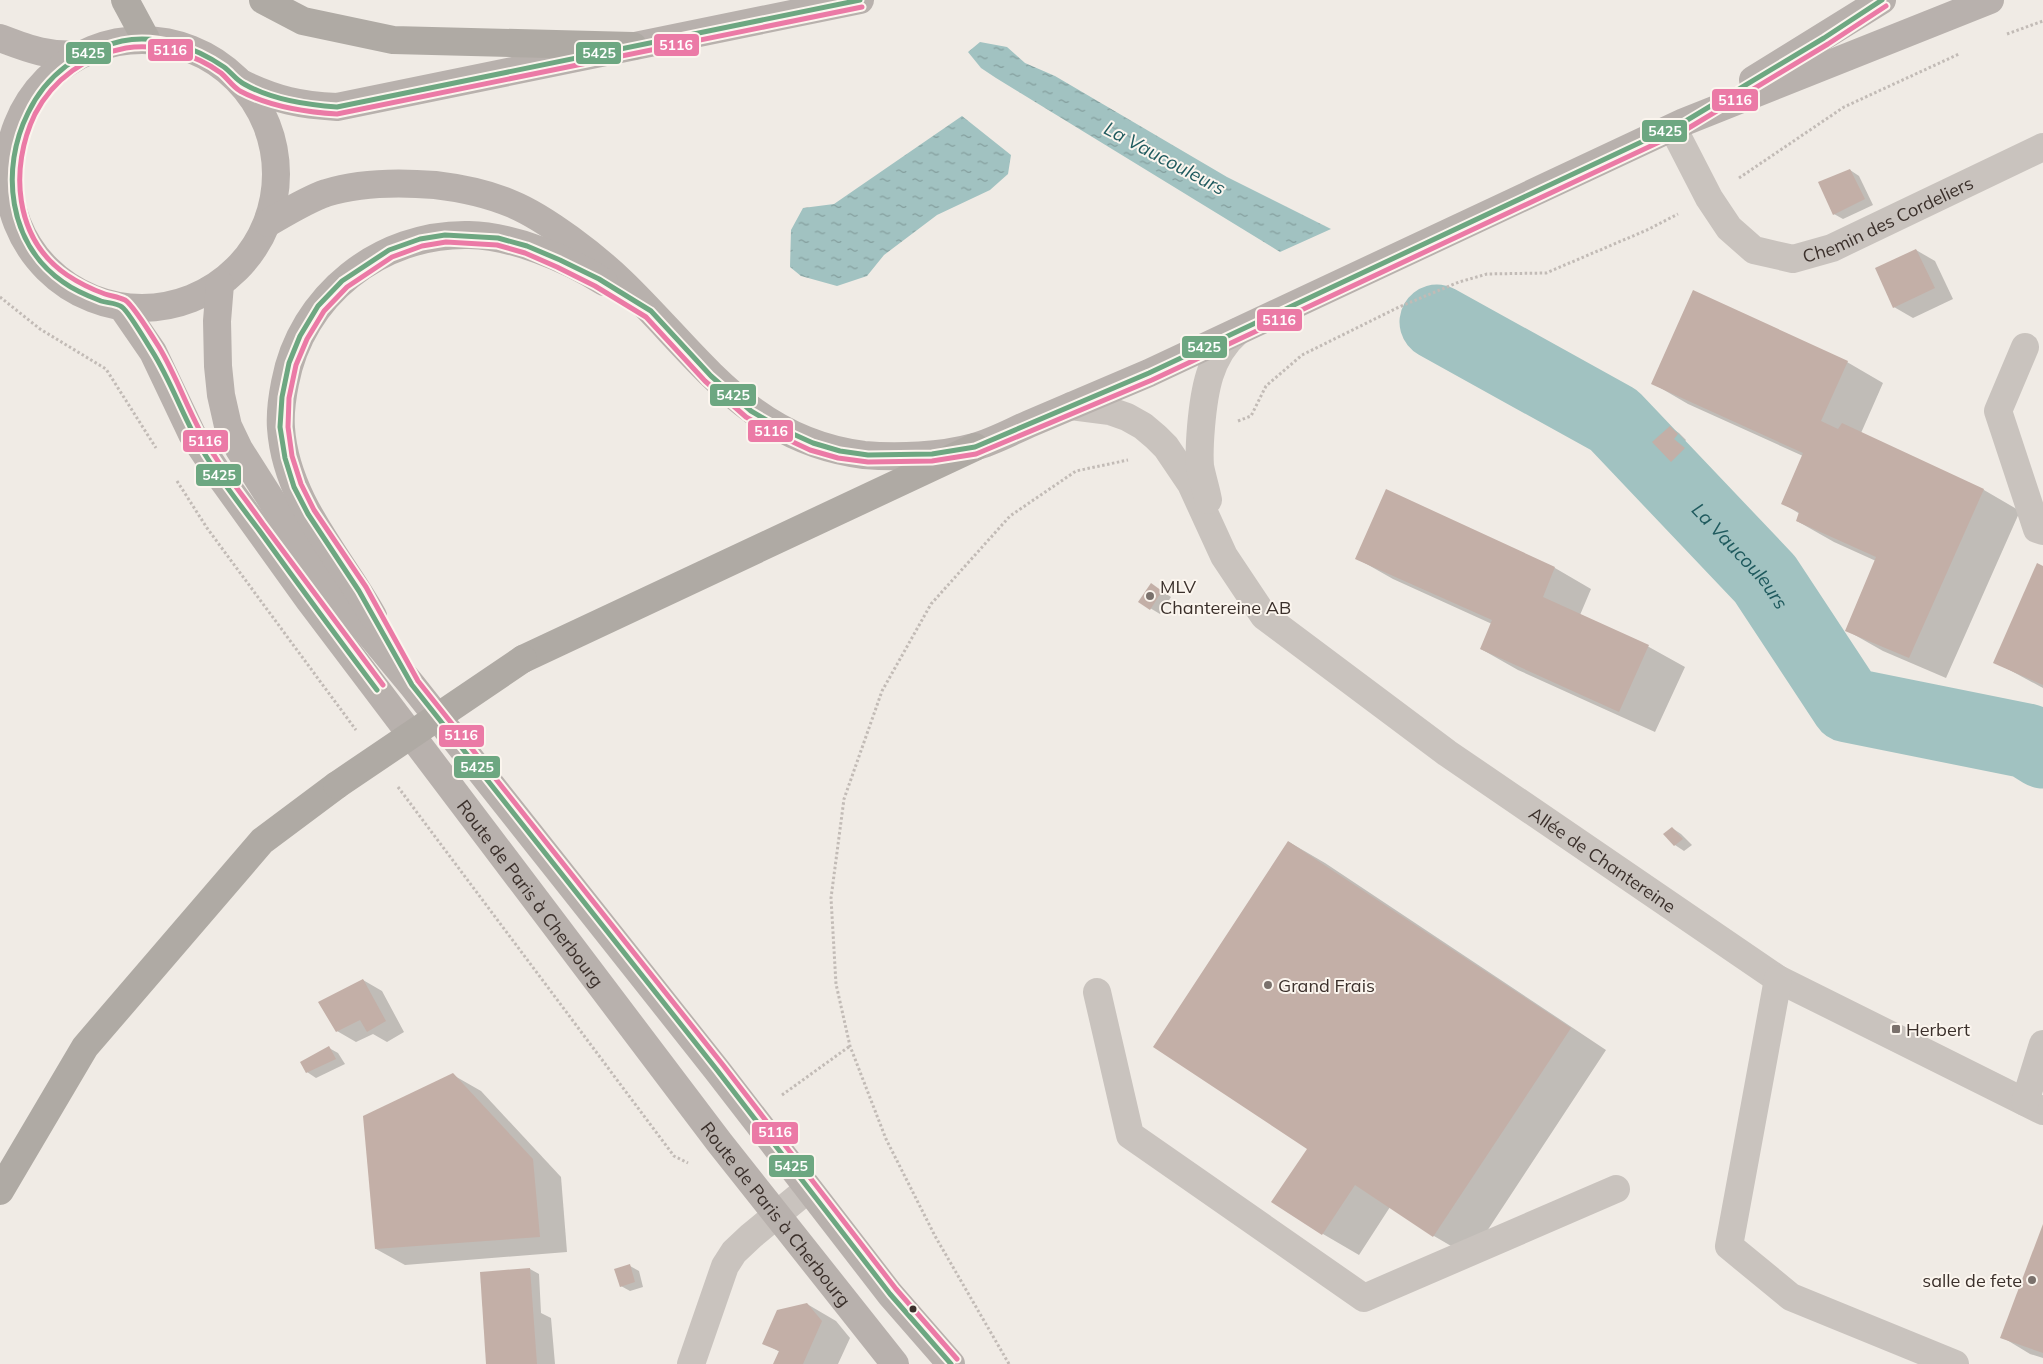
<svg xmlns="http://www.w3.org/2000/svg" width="2043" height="1364" viewBox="0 0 2043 1364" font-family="Mulish,sans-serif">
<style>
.water{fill:url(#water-ripples)}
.shadow{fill:#0003}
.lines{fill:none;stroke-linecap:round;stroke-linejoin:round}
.river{stroke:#a1c2c1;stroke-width:75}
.building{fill:#c3afa7}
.path{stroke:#c2bbb6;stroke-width:3;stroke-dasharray:2.5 2.5;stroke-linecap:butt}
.minor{stroke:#c9c3be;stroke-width:28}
.major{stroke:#b8b1ad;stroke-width:28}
.highway{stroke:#afaaa4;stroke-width:28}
.highway-bridge{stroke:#afaaa4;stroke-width:28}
.bus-1-casing{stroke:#fbf5ee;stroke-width:9}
.bus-2-casing{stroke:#fbf5ee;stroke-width:9}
.bus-1{stroke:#6da781;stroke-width:5}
.bus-2{stroke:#eb7aa6;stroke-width:5}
.poi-dot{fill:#7a716c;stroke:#fbf5ee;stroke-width:2}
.bus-dot{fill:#3b302b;stroke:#fbf5ee;stroke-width:2}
.labels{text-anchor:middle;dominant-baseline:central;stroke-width:4;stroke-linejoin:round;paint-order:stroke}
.street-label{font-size:18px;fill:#3b302b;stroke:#fbf5ee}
.poi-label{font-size:18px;fill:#3b302b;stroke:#fbf5ee;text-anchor:start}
.water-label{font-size:19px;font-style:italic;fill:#1f5a5e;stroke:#fbf5ee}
.line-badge{stroke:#fbf5ee;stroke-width:2}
.badge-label{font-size:14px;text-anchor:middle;font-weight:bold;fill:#fff}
</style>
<defs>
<pattern id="water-ripples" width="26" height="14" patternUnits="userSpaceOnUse" patternTransform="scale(1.25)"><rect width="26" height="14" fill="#a1c2c1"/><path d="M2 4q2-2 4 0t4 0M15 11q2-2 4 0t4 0" fill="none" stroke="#849e9d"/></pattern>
</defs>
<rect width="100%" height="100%" fill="#f0ebe5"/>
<g class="water">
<polygon points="980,42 1007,47 1025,63 1055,76 1227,177 1331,229 1280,252 996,78 981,68 968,52"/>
<polygon points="962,116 1011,155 1008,174 990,190 937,215 884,255 867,276 837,286 801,276 790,267 791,230 803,208 834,204"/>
</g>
<g class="shadow">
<polygon points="1850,170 1859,176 1873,205 1843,219 1834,214"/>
<polygon points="1916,250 1935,261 1953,299 1913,318 1894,307"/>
<polygon points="1847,362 1883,383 1861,433 1984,490 2020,511 1946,678 1883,651 1846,630 1876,561 1834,542 1797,521 1800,514 1782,503 1803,456 1688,404 1652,383"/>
<polygon points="1670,427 1679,433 1686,440 1682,445 1693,454 1682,466 1672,461"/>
<polygon points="1356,558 1555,568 1591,589 1580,615 1649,647 1685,667 1655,732 1518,670 1481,649 1492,624 1393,579"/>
<polygon points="2043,567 2043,688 1995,662"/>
<polygon points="1160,590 1171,597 1160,614 1140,602"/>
<polygon points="1672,828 1681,834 1692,845 1684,851 1675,845 1664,834"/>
<polygon points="1289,842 1325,863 1606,1050 1470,1257 1434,1236 1390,1207 1359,1255 1323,1234 1309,1148"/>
<polygon points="363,980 382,991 404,1032 387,1042 373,1034 356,1042 337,1031"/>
<polygon points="329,1048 338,1053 345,1064 316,1078 307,1072"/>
<polygon points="453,1075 481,1091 561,1177 567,1252 405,1265 376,1249"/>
<polygon points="2043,1227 2043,1358 2030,1354 2002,1337"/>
<polygon points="630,1266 639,1271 643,1287 630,1291 621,1286"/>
<polygon points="530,1269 539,1274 541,1313 551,1318 555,1364 488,1364"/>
<polygon points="807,1304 836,1321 850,1338 838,1364 775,1364 780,1352 764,1343"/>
</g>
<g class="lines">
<path class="river" id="s1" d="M1437 322 1614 420 1765 579 1848 705 2027 741 2043 751"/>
</g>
<g class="building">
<polygon points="1850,169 1865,199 1833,215 1818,182"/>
<polygon points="1916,249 1935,288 1893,308 1875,268"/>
<polygon points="1693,290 1848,361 1821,421 1838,429 1842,423 1984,489 1909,658 1845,631 1876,557 1796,521 1799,512 1781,504 1803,453 1651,384"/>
<polygon points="1670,426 1678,434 1674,439 1685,448 1671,462 1652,442"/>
<polygon points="1386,489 1555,567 1543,597 1649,645 1619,712 1480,649 1492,620 1355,559"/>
<polygon points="2037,563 2043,566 2043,685 1993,663"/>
<polygon points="1151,583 1162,591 1150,610 1138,602"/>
<polygon points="1672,827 1683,839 1674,846 1663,834"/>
<polygon points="1288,841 1571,1028 1433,1237 1355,1185 1322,1235 1271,1202 1307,1149 1153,1047"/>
<polygon points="363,979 386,1021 367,1032 360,1020 336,1032 318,1002"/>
<polygon points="329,1046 336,1059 306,1073 300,1062"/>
<polygon points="453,1073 533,1159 540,1237 375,1249 363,1116"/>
<polygon points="2043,1224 2043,1353 2000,1338"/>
<polygon points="630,1264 635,1282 620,1287 614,1269"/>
<polygon points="530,1268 537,1364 486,1364 480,1272"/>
<polygon points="807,1303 822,1321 803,1364 773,1364 779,1351 762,1344 777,1310"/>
</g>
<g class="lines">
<g class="path">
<polyline points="2007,34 2043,21"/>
<polyline points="1739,178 1844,107 1959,54"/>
<polyline points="0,297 40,329 106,369 156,448"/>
<polyline points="1238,421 1251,416 1266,386 1302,355 1399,307 1459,282 1487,274 1546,273 1647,230 1678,214"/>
<polyline points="177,481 207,528 356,730"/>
<polyline points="398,787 674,1156 688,1163"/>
<polyline points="782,1095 850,1046"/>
<polyline points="1009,1364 935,1236 886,1139 850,1046 836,984 831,898 844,799 882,691 931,604 1010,516 1076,471 1128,460"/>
</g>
<g class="minor">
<path id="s2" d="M1673 128 1709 198 1729 228 1754 250 1793 259 1832 248 2043 147"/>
<polyline points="2025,347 1998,411 2037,529 2043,531"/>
<path id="s3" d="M1071 406 1110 411 1127 417 1143 426 1156 437 1166 447 1191 484 1224 556 1264 616 1447 753 1778 979 2043 1111"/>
<path d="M1208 500C1206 489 1202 477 1200 466 1199 453 1200 439 1201 427 1204 392 1209 356 1237 332"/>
<polyline points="1778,979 1729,1246 1791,1297 1955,1364"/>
<polyline points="1097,992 1130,1135 1364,1298 1616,1189"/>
<polyline points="2025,1102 2043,1044"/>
<polyline points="691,1364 725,1266 734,1252 751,1236 808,1189"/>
</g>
<g class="major">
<path d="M0 38C29 49 49 57 81 54"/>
<circle cx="142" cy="174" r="134"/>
<polyline points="1753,80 1882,0"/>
<path d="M243 84C277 100 299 105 337 107L860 0"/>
<path d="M268 223C287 212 306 200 326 193 361 182 399 182 435 185 460 188 489 194 512 204 546 218 596 257 622 282 699 356 749 441 864 455 897 458 942 456 974 447 993 442 1011 432 1029 424 1069 407 1109 390 1149 373L1684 122 1990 0"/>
<polyline points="220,284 217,321 218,366 221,395 228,426 239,449 286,523 344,603 412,685 717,1070 890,1294 951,1364"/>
<path id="s4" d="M122 307 153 352 192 434 222 479 309 600 719 1142 895 1364"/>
<path d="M373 616C339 555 286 501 281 428 280 414 282 398 285 383 301 296 380 233 469 235 513 236 566 258 604 282"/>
</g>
<g class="highway">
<polyline points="125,0 146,39"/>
<polyline points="263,0 303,21 393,40 633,46"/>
<polyline points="523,659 975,447"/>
<polyline points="0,1191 85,1047 262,841 337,785"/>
</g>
<polyline class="highway-bridge" points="337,785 523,659"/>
<defs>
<g id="bus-1">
<path d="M377 690C337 637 298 584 259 530 241 506 222 482 206 456 185 423 173 384 152 351 147 343 128 311 122 307 117 303 107 303 101 301 88 296 74 290 63 282 8 244 0 169 28 113 46 75 80 50 122 41 157 34 195 47 224 67 231 72 236 80 244 84 272 100 305 105 337 107L860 0"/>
<polyline points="951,1364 890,1294 717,1070 412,685 359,591 308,514 294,487 285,458 280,427 282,397 289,363 300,336 318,306 342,281 389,250 420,239 445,235 498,238 527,246 560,260 599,279 651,311 711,376 751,411 782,429 813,443 840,451 868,455 932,454 975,447 1149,373 1684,122 1824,38 1882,0"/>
</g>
<g id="bus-2">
<path d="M383 685C343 632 303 578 263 524 247 501 229 479 214 455 191 421 180 382 159 347 154 339 132 304 125 300 119 297 111 296 105 294 91 289 79 283 67 275 14 239 9 168 35 114 53 79 87 55 126 48 158 43 195 54 221 73 228 79 232 86 240 91 270 107 304 112 337 114L862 7"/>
<polyline points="957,1359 896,1289 723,1065 418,681 366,587 314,510 301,484 292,456 288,427 289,398 296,365 307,339 324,311 347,287 392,257 422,246 446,242 497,245 525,253 557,267 595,286 646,317 705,381 746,417 778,435 810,450 838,458 868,462 932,461 976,454 1152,380 1687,129 1828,44 1886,6"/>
</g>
</defs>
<use href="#bus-1" class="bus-1-casing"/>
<use href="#bus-2" class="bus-2-casing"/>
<use href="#bus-1" class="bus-1"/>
<use href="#bus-2" class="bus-2"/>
</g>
<g class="poi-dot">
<circle cx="1150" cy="596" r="5"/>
<circle cx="1268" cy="985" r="5"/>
<rect x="1891" y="1024" width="10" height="10" rx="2.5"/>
<circle cx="2032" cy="1280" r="5"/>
</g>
<circle class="bus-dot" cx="913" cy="1309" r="4.5"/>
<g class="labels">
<g class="street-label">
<text stroke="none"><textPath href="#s2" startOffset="291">Chemin des Cordeliers</textPath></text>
<text stroke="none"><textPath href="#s3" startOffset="720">Allée de Chantereine</textPath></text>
<text stroke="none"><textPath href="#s4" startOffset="716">Route de Paris à Cherbourg</textPath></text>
<text stroke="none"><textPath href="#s4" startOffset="1120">Route de Paris à Cherbourg</textPath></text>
</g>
<g class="poi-label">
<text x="1160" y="586">MLV<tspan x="1160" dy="21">Chantereine AB</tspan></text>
<text x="1278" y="985">Grand Frais</text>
<text x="1906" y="1029">Herbert</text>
<text x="2022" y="1280" text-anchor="end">salle de fete</text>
</g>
<g class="water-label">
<text transform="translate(1165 158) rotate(28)">La Vaucouleurs</text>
<text stroke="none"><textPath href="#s1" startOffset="388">La Vaucouleurs</textPath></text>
</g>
</g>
<g class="line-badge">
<rect x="653" y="33" width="47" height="24" rx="5" fill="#eb7aa6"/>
<rect x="147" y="38" width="47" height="24" rx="5" fill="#eb7aa6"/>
<rect x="65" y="41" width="47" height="24" rx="5" fill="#6da781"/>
<rect x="575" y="41" width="47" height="24" rx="5" fill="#6da781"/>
<rect x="1711" y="88" width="48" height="24" rx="5" fill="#eb7aa6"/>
<rect x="1641" y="119" width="47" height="24" rx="5" fill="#6da781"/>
<rect x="1256" y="308" width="47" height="24" rx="5" fill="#eb7aa6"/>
<rect x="1181" y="335" width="47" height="24" rx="5" fill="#6da781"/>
<rect x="709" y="383" width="48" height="24" rx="5" fill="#6da781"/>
<rect x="747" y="419" width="47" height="24" rx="5" fill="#eb7aa6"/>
<rect x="182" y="429" width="47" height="24" rx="5" fill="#eb7aa6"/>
<rect x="195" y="463" width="47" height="24" rx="5" fill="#6da781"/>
<rect x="438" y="724" width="47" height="24" rx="5" fill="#eb7aa6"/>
<rect x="453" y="755" width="48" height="24" rx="5" fill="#6da781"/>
<rect x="751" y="1121" width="48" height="24" rx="5" fill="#eb7aa6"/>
<rect x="768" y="1154" width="47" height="24" rx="5" fill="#6da781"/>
</g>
<g class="badge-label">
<text x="676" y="50">5116</text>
<text x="170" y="55">5116</text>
<text x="88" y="58">5425</text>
<text x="599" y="58">5425</text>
<text x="1735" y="105">5116</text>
<text x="1665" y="136">5425</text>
<text x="1279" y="325">5116</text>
<text x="1204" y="352">5425</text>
<text x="733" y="400">5425</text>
<text x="771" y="436">5116</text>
<text x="205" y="446">5116</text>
<text x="219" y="480">5425</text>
<text x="461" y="740">5116</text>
<text x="477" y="772">5425</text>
<text x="775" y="1137">5116</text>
<text x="791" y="1171">5425</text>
</g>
</svg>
